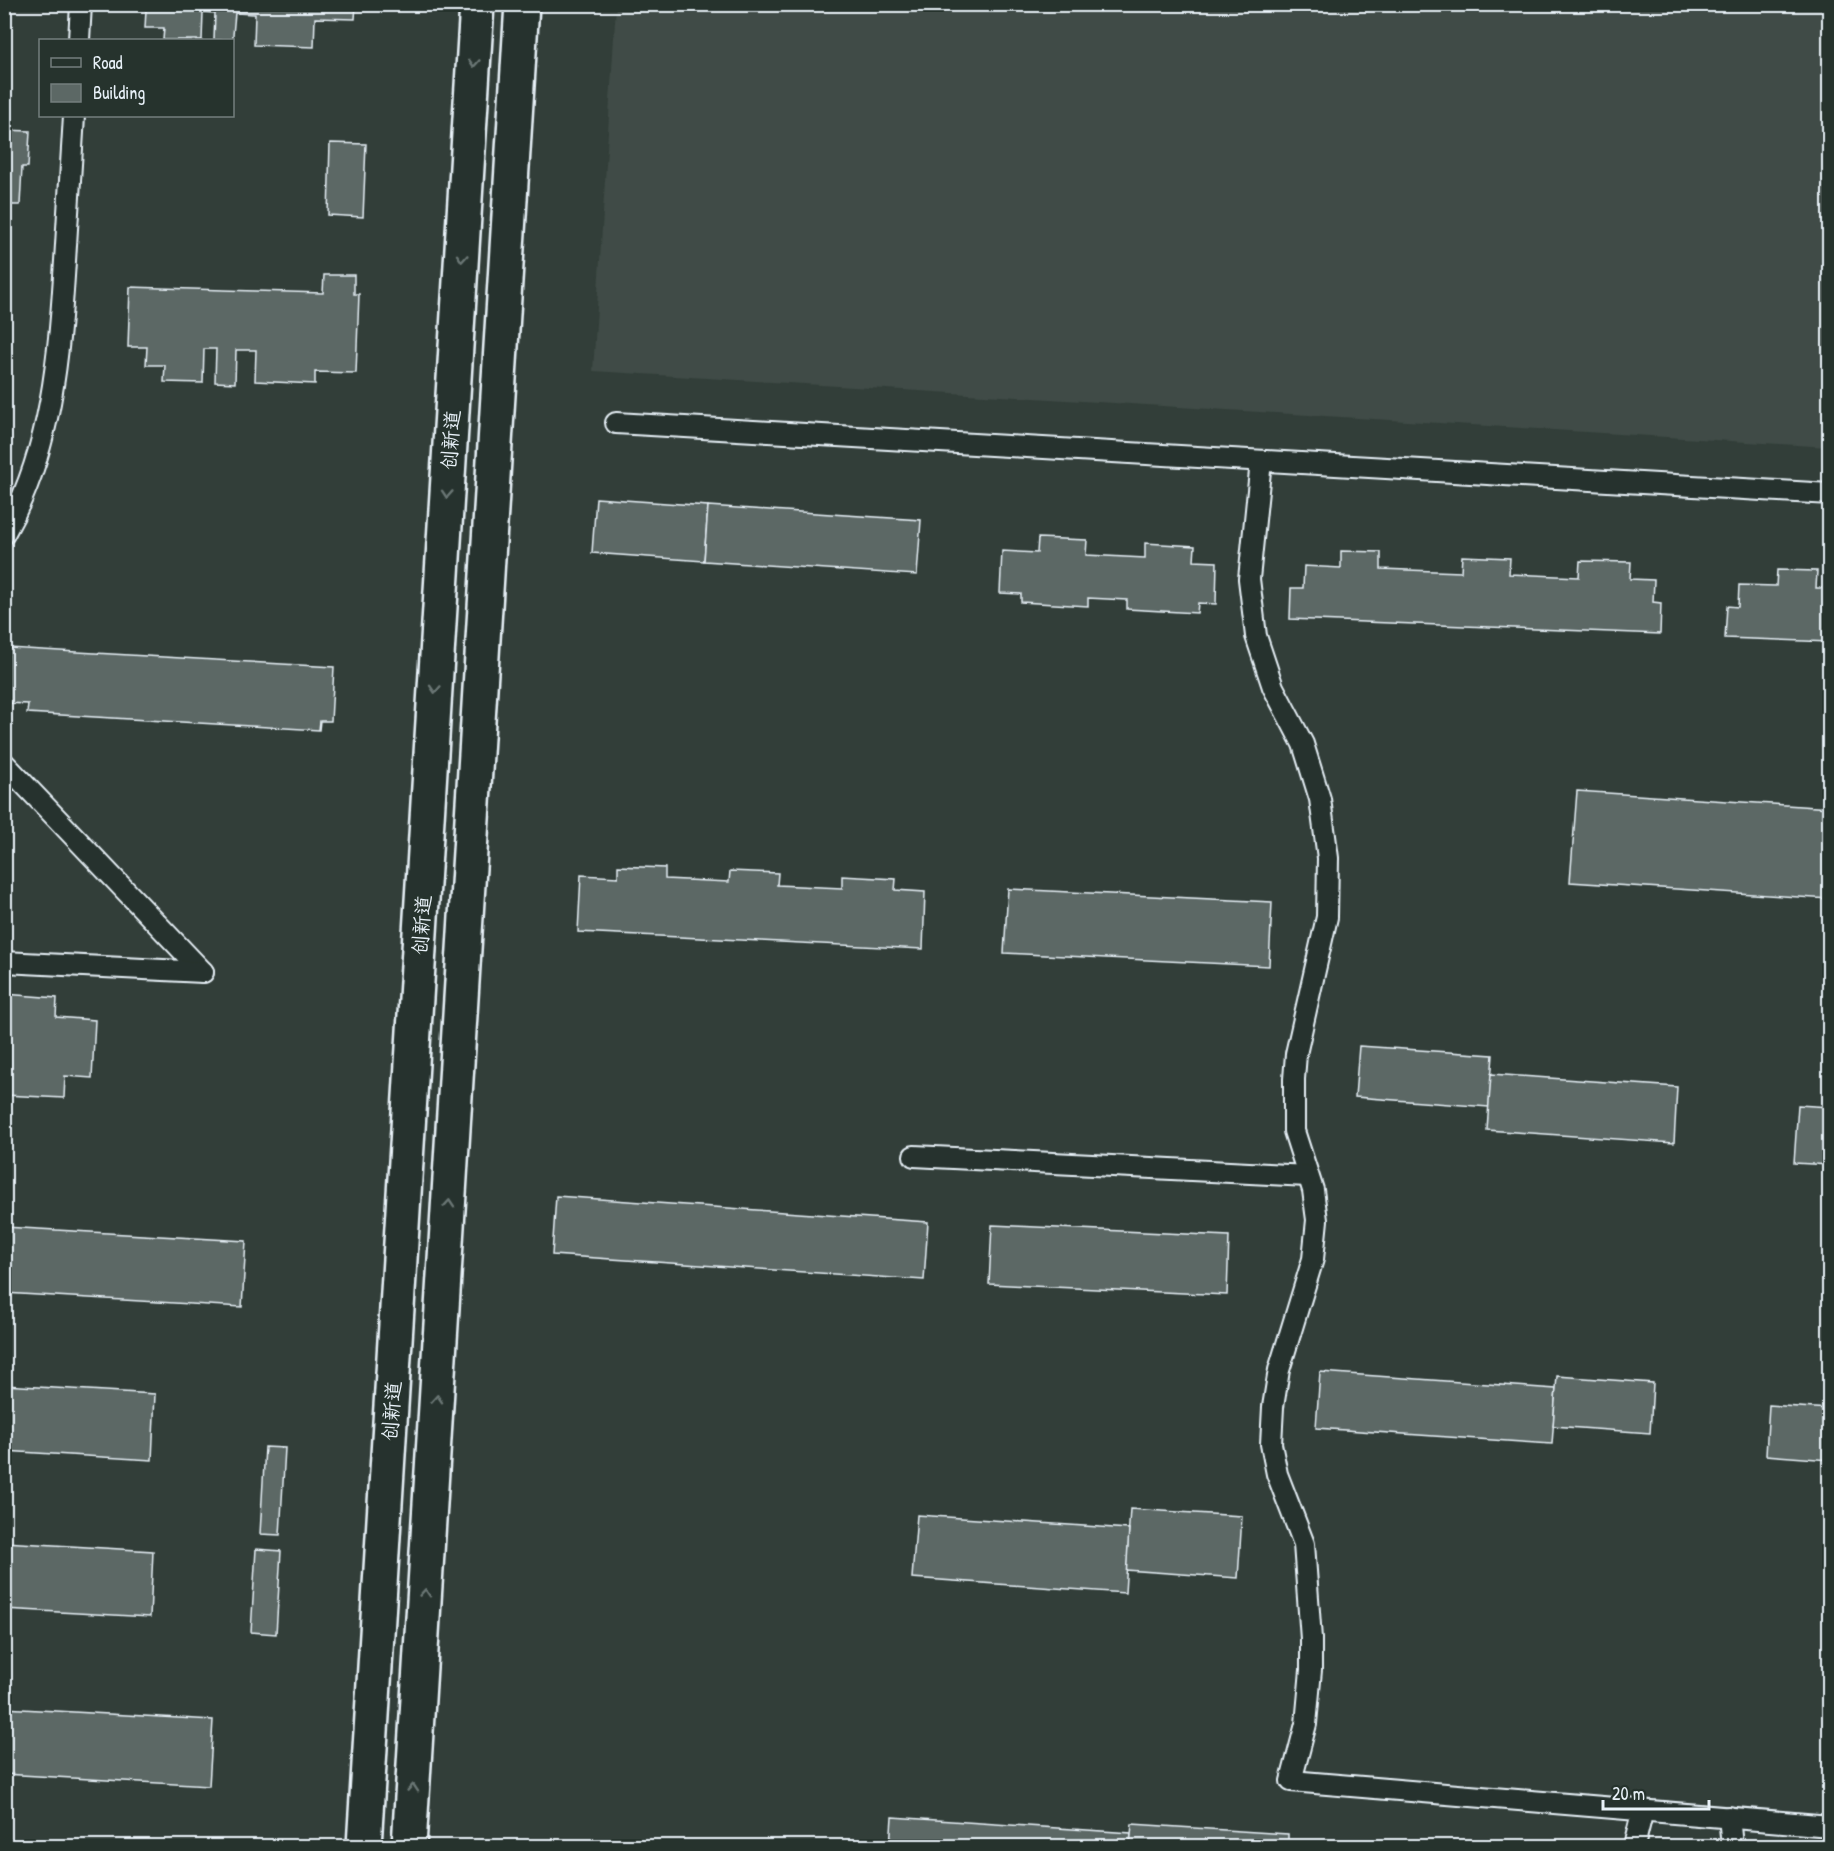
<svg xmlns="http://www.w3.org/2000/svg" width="1834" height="1851" viewBox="0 0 1834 1851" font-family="'Patrick Hand','LXGW WenKai TC',sans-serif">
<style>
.built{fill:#3f4b46}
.building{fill:#5c6865;stroke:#e8f1f8;stroke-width:1.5}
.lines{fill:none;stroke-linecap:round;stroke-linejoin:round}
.lane-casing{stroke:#e8f1f8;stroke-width:24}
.secondary-casing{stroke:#e8f1f8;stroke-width:38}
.lane{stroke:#26332d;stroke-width:20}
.secondary{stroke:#26332d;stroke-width:33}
.oneway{stroke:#6a7674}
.labels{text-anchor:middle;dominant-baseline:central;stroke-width:4.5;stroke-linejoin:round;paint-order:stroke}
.street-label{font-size:20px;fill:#e8f1f8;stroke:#26332d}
</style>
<rect width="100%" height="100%" fill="#323e39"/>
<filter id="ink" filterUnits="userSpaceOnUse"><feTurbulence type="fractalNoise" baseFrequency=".0167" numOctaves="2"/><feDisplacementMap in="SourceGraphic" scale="12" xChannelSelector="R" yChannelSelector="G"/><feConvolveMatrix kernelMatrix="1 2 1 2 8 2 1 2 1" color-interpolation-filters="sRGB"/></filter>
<g filter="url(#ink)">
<polygon class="built" points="616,5 1829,5 1829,447 593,371"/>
<g class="building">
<polygon points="128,4 356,4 355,19 315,18 314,47 254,45 255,14 235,13 232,46 232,40 214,40 215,13 203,12 202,40 163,40 164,28 145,28 146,10 127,10"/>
<polygon points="4,130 30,131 28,167 22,167 20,205 4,205"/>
<polygon points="330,143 366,144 363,217 328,215"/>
<polygon points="324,275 354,275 354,294 359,294 356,373 315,372 315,384 255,381 256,350 236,350 235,383 215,382 216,349 204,349 203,383 164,382 165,365 146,365 147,347 128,347 130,287 323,293"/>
<polygon points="596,498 708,506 704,561 592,553"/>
<polygon points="708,506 921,520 917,575 704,561"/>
<polygon points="1038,538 1087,540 1086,555 1145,558 1145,543 1195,546 1194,561 1217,562 1216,604 1198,603 1197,613 1127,609 1127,600 1088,598 1088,606 1021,602 1021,594 1000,593 1002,551 1037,553"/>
<polygon points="1341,551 1381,552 1381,569 1461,572 1462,556 1510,558 1509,574 1579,577 1580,561 1631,562 1630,579 1654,580 1653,602 1661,603 1660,634 1290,619 1291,588 1303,588 1304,566 1341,568"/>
<polygon points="1777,570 1817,571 1816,588 1830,588 1830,642 1725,638 1727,606 1738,607 1739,585 1776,586"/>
<polygon points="8,648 334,667 331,721 320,721 319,730 27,713 28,704 5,703"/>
<polygon points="1577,791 1830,808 1830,899 1570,882"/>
<polygon points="618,866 665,868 665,879 729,882 730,871 778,873 777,885 842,888 842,876 896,879 895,890 925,892 923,949 578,932 581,875 618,877"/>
<polygon points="1008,889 1272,902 1269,966 1004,953"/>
<polygon points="4,994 57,998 56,1017 95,1020 92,1078 65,1076 64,1098 4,1095"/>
<polygon points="1359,1046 1493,1055 1489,1107 1355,1097"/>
<polygon points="1491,1074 1677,1087 1674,1143 1487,1130"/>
<polygon points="1798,1105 1830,1107 1830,1165 1794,1163"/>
<polygon points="556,1196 928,1222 924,1280 552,1255"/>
<polygon points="992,1225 1229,1236 1227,1295 989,1284"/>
<polygon points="4,1227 246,1241 242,1307 4,1293"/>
<polygon points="1320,1372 1556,1389 1552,1444 1316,1428"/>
<polygon points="1557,1376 1653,1383 1650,1433 1553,1426"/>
<polygon points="4,1385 155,1394 152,1460 4,1451"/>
<polygon points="1769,1405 1830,1409 1830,1460 1766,1455"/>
<polygon points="265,1447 285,1448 280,1535 260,1534"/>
<polygon points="1130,1509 1242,1516 1238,1578 1126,1570"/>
<polygon points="917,1515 1129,1529 1125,1593 912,1578"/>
<polygon points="4,1542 153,1551 150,1617 4,1609"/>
<polygon points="256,1549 281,1551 276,1634 251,1632"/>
<polygon points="4,1708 213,1720 209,1786 4,1774"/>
<polygon points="892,1817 1131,1833 1130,1846 890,1846"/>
<polygon points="1132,1824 1288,1834 1288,1846 1130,1846"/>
</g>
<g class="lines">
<defs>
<g id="lane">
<polyline points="79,40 81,4"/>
<polyline points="616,423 1830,494"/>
<polyline points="1261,461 1249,579 1256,636 1273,687 1303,744 1320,799 1328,858 1327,917 1296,1054 1294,1079 1294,1131 1313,1190 1317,1220 1313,1259 1279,1370 1273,1407 1271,1444 1277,1474 1304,1544 1311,1639 1311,1670 1306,1724 1291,1781 1830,1826"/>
<path d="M4 534C52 451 59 355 65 261 68 213 71 164 74 116"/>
<polyline points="4,763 203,972"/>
<polyline points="4,962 203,972"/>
<polyline points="914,1156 1308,1176"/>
<polyline points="1729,1817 1732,1846"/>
<polyline points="1634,1846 1643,1810"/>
</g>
<g id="secondary">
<polyline points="364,1846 477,4"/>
<polyline points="409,1846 522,4"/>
</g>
</defs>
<use href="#lane" class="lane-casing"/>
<use href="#secondary" class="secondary-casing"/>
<use href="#lane" class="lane"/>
<use href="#secondary" class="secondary"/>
</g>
<defs><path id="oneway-chevron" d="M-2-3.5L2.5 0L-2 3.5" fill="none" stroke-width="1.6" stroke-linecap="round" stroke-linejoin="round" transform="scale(1.5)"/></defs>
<g class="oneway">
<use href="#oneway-chevron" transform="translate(474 63) rotate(94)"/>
<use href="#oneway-chevron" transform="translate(462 258) rotate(94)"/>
<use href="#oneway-chevron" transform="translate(447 494) rotate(94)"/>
<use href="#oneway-chevron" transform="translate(435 689) rotate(94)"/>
<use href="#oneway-chevron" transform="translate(449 1204) rotate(-86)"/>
<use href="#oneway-chevron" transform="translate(437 1399) rotate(-86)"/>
<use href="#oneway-chevron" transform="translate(425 1593) rotate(-86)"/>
<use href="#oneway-chevron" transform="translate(413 1788) rotate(-86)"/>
</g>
</g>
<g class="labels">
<g class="street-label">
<text transform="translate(450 440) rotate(-86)">创新道</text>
<text transform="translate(421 925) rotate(-86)">创新道</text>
<text transform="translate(391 1411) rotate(-86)">创新道</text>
</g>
</g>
<rect width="1834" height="1851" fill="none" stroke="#26332d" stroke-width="24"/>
<rect x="12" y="12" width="1810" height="1827" fill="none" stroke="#e8f1f8" stroke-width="2" filter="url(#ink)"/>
<rect x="39" y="39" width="195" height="78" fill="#26332d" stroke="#747f7e" stroke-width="1.5"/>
<rect x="51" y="58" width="30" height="9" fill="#26332d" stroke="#747f7e" stroke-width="1.5"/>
<text x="93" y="69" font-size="18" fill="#e8f1f8">Road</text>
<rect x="51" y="84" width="30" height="18" fill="#5c6865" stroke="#747f7e" stroke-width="1.5"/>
<text x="93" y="99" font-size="18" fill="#e8f1f8">Building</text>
<path d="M1603 1800v9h106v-9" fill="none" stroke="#e8f1f8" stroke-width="3"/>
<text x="1612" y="1800" font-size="18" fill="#e8f1f8" stroke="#26332d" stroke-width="4.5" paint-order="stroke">20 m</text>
</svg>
